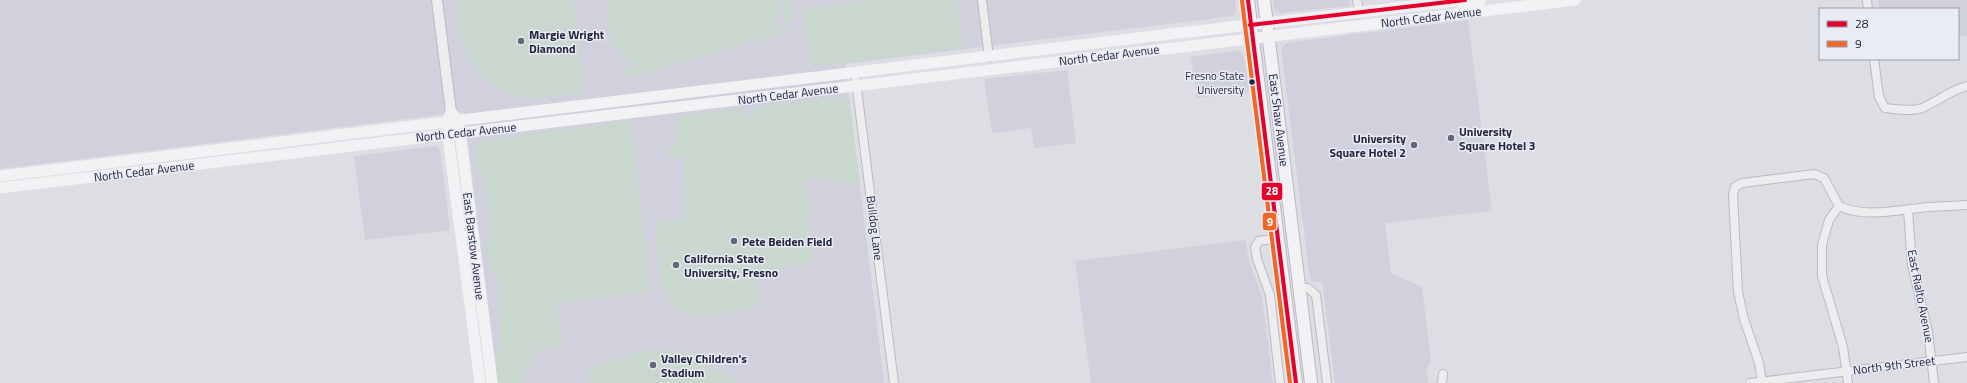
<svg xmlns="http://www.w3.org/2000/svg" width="1967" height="383" viewBox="0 0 1967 383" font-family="'Titillium Web',sans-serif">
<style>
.built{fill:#d0d1dd}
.green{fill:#cad7ce}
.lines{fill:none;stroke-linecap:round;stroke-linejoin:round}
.minor-casing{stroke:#babbc1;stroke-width:10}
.tertiary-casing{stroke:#babbc1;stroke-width:12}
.primary-casing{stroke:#b9bac2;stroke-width:14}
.minor{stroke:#ededf0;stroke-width:8}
.tertiary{stroke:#ededf0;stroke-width:10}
.secondary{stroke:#f2f2f4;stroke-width:11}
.primary{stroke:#f2f2f4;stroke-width:12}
.bus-1-casing{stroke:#e9ebf5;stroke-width:7}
.bus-2-casing{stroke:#e9ebf5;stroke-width:7}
.bus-1{stroke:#e4002b;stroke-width:4}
.bus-2{stroke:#f26522;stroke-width:4}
.poi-dot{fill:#646678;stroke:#e9ebf5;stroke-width:1.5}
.bus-dot{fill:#23253e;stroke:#e9ebf5;stroke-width:1.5}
.labels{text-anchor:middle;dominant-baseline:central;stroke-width:3;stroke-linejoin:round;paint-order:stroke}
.bus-label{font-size:11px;fill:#23253e;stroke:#e9ebf5;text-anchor:end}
.street-label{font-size:12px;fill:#23253e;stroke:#e9ebf5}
.poi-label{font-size:12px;font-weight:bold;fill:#23253e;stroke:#e9ebf5;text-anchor:start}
.line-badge{stroke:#e9ebf5;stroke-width:1.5}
.badge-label{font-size:11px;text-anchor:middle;font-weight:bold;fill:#fff}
</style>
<rect width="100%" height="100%" fill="#dddee4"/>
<g class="built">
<polygon points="0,0 1235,0 1236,12 1233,16 845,64 884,383 498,383 464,112 0,169"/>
<polygon points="1273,0 1349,0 1350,6 1280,13 1274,10"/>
<polygon points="1878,0 1967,0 1967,36 1958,37 1958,9 1879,9"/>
<polygon points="1468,20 1492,211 1385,223 1391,273 1422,287 1431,360 1427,368 1428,383 1335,383 1322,281 1312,282 1310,280 1281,49 1286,43"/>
<polygon points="1238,50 1244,55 1249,92 1197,98 1191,57"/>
<polygon points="1067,70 1076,143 1034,148 1031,128 992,133 984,79"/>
<polygon points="436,146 440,149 450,230 365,240 354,156"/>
<polygon points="1246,240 1248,257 1262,297 1273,383 1091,383 1075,261"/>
</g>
<g class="green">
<path d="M455 0H572L575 9 583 93C566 95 548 98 531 98 495 97 468 67 460 33 458 22 457 11 455 0Z"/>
<path d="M610 0H780L777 14 771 27 783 23 786 32 628 78 625 69 638 65C612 52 601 27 610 0Z"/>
<polygon points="782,0 792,0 794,20 783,22"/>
<polygon points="875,0 957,0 963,48 810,67 803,9"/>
<path d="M842 97H846L849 100 860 183H833L824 177 803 180 807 188 812 214 808 215 813 261 754 274 760 305C746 308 715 317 702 316 651 313 659 257 657 220H685L684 157 662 156 676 143 679 117 744 108 747 116 755 115V107Z"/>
<polygon points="631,121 650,292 556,303 563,345 550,349 545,345 526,370 522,383 498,383 496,365 500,337 498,281 489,263 486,252 488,230 486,183 476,164 474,153 477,146 484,140"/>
<path d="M661 349 662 352 678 351 709 354V368L727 374 739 383H587L591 380 587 368C603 364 617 358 632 356L633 352Z"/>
</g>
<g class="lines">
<defs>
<g id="minor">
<polyline points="982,0 989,57"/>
<polyline points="1357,0 1359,12"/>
<polyline points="1867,0 1868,9"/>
<path d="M1874 59 1879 97 1885 108C1896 109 1911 112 1922 108 1939 101 1948 91 1967 86"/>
<polyline points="855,73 894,383"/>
<polyline points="1839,206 1829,220 1822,245 1822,276 1843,347 1848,383"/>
<polyline points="1908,210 1912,265 1928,332 1934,383"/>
<polyline points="1278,238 1259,241 1255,247 1257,259 1270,295 1280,383"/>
<polyline points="1299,288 1308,288 1316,295 1327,383"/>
<polyline points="1442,383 1443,374"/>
<polyline points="1750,383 1967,357"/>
<path d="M1762 383 1759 363 1744 319 1738 292 1733 195 1735 187 1742 183 1814 174 1824 178 1839 206C1867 219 1900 209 1930 207 1942 206 1955 206 1967 205"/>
</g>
<polyline id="tertiary" points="437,0 451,112"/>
<g id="primary">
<polyline points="1248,0 1296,383"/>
<polyline points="1264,0 1311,383"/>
</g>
</defs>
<use href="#minor" class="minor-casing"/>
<use href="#tertiary" class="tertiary-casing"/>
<use href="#primary" class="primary-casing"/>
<use href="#minor" class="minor"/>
<use href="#tertiary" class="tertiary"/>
<g class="secondary">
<polyline points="1461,12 1464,7 1478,4 1481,0"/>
<polyline points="0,176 1162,35 1465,0"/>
<polyline points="0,188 1575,0"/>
<polyline points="480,383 449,144 447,122 451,112 458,121 460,133 492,383"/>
</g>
<use href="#primary" class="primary"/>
<defs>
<g id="bus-1">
<polyline points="1248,0 1296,383"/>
<polyline points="1250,25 1465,0"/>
</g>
<polyline id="bus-2" points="1242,1 1290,383"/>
</defs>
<use href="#bus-1" class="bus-1-casing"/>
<use href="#bus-2" class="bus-2-casing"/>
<use href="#bus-1" class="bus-1"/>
<use href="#bus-2" class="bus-2"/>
</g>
<g class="poi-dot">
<circle cx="521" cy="41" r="4"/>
<circle cx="1451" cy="138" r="4"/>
<circle cx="1414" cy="145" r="4"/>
<circle cx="734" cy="241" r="4"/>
<circle cx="676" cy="265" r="4"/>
<circle cx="653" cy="365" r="4"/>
</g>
<circle class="bus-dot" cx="1252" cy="82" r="3.5"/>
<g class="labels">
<g class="bus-label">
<text x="1244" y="76">Fresno State<tspan x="1244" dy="14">University</tspan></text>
</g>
<g class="street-label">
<text transform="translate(1431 17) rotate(-7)">North Cedar Avenue</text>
<text transform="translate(1109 55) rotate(-7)">North Cedar Avenue</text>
<text transform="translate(788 94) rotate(-7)">North Cedar Avenue</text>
<text transform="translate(1279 120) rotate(83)">East Shaw Avenue</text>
<text transform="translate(466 132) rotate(-6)">North Cedar Avenue</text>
<text transform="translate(144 171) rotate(-7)">North Cedar Avenue</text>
<text transform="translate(875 228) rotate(83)">Bulldog Lane</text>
<text transform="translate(474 246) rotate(83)">East Barstow Avenue</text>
<text transform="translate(1921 296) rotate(79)">East Rialto Avenue</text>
<text transform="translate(1894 365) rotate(-7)">North 9th Street</text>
</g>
<g class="poi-label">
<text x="529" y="34">Margie Wright<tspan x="529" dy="14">Diamond</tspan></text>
<text x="1459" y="131">University<tspan x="1459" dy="14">Square Hotel 3</tspan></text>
<text x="1406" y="138" text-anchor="end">University<tspan x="1406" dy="14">Square Hotel 2</tspan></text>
<text x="742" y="241">Pete Beiden Field</text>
<text x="684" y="258">California State<tspan x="684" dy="14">University, Fresno</tspan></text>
<text x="661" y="358">Valley Children's<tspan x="661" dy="14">Stadium</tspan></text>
</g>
</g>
<g class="line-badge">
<rect x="1261" y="182" width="22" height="19" rx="4" fill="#e4002b"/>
<rect x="1262" y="212" width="15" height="19" rx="4" fill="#f26522"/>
</g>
<g class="badge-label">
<text x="1272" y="195">28</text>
<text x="1270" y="226">9</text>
</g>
<rect x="1819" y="8" width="140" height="52" fill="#e9ebf5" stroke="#9a9cac"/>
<rect x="1827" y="21" width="20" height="6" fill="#e4002b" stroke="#9a9cac"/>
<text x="1855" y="28" font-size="12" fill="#23253e">28</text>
<rect x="1827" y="41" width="20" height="6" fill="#f26522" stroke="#9a9cac"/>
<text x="1855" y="48" font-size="12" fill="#23253e">9</text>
</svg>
